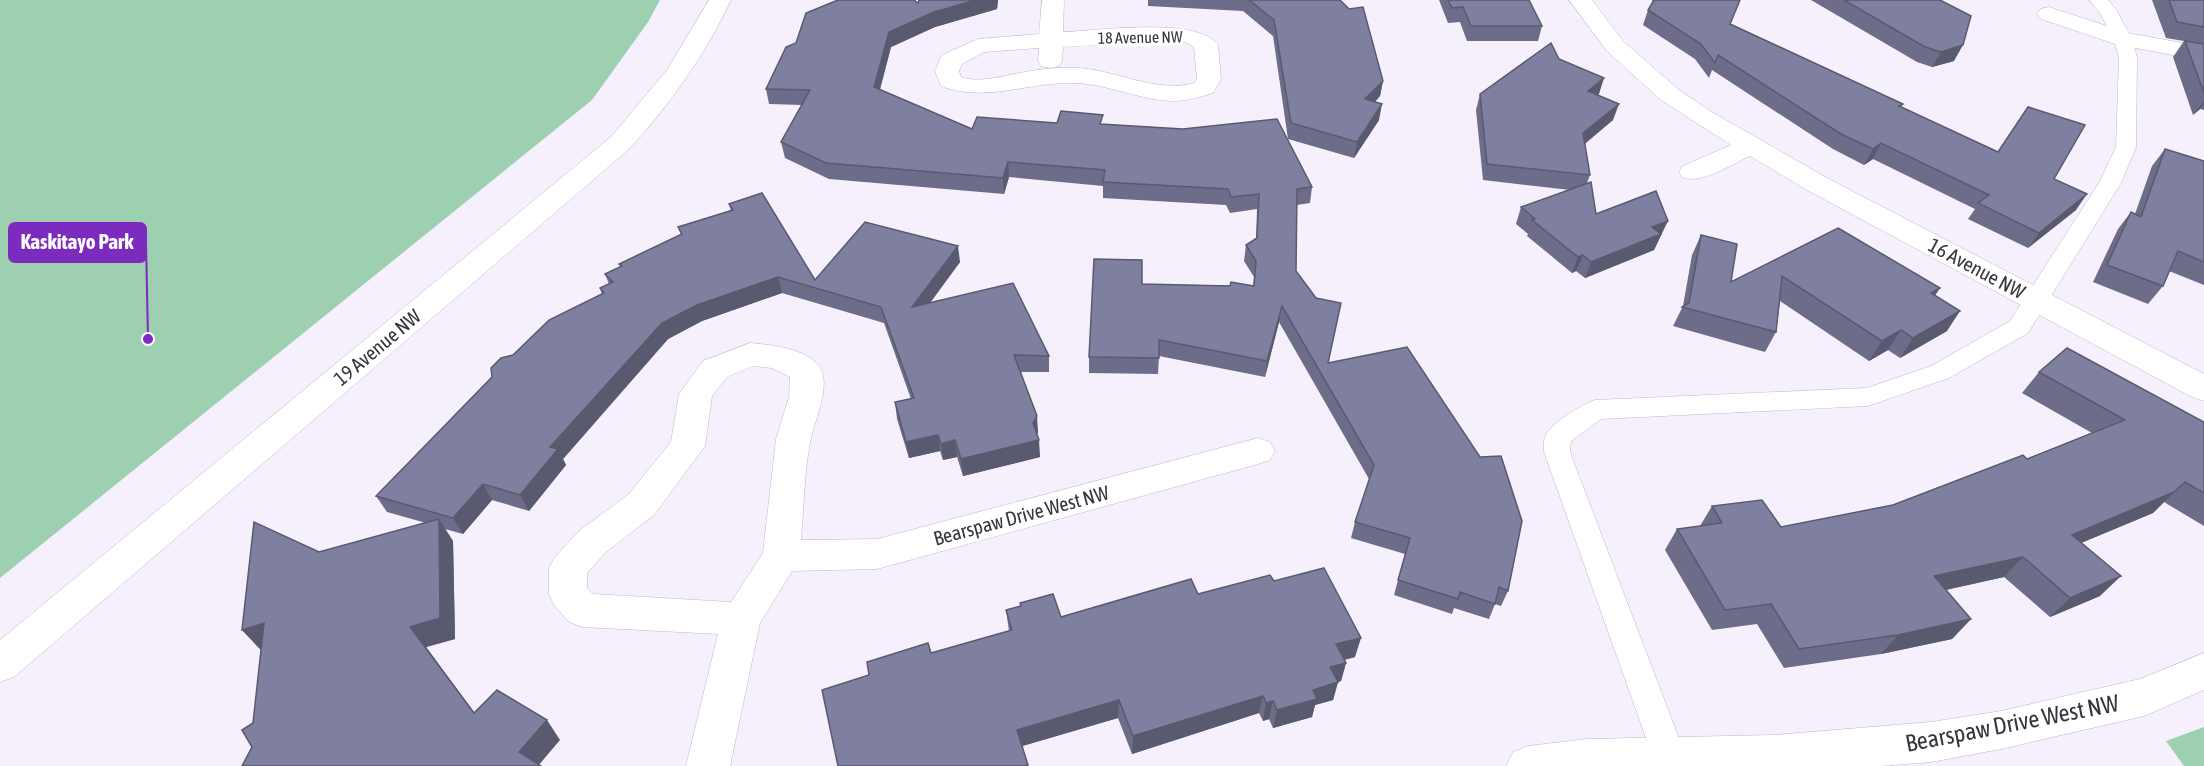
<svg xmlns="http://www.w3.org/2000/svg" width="2204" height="766" viewBox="0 0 2204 766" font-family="'Asap Condensed',sans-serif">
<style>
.green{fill:#9dcfb1}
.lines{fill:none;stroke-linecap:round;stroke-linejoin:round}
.lane-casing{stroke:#c4b3d3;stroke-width:1}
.street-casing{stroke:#c4b3d3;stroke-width:1}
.secondary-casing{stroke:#c4b3d3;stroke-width:1}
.lane{fill:#fff;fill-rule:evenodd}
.street{fill:#fff;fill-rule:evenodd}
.secondary{fill:#fff;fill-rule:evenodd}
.wall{fill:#6d6d89}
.shaded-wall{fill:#59596f}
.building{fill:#7f7f9f;stroke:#59596f;stroke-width:1.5}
.labels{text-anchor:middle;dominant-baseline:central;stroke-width:6;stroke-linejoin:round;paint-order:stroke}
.far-street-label{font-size:16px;fill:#39323f;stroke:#fff}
.street-label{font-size:20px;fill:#39323f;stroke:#fff}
.near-street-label{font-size:24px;fill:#39323f;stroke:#fff}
.leader{fill:none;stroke:#7b2cbf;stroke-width:2}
.callout-dot{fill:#7b2cbf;stroke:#fff;stroke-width:2}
.callout{fill:#7b2cbf;stroke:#7b2cbf;stroke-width:2}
.callout-label{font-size:21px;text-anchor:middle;font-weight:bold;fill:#fff}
</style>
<rect width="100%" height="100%" fill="#f6effc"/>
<g class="green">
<polygon points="0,0 660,0 648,22 592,100 0,578"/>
<polygon points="2204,727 2204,766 2184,766 2166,741"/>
</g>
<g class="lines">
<defs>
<path id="lane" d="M2089 0H2108L2117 11 2132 39 2137 58 2136 147 2121 183 2028 333 1949 378 1868 406 1601 419 1571 441 1570 452 1686 757 1682 766H1656L1544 452C1544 448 1543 442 1545 437 1548 425 1583 404 1595 400L1867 388 1931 366 2010 321 2099 183 2116 147 2119 58 2114 39 2100 13Z"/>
<g id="street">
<path d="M1042 0H1064L1063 32C1097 31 1198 16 1218 45L1221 79 1213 93C1201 97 1189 100 1177 101 1142 102 1108 83 1073 83 1028 82 985 103 941 86L935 71 942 55 978 39 1039 34ZM1173 41 1185 42 1194 47 1197 79 1194 83C1156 94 1115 69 1076 68 1059 67 1042 69 1025 72 1005 75 981 84 961 77L959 71 962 64 984 52 1039 48 1038 61 1041 66 1050 68 1059 66 1062 61 1063 47Z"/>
<path d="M1569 0H1592L1623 41 1679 90 1710 111 1827 178 2204 374V401L2192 397 1807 190 1750 156C1730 165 1705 183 1683 178L1679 172 1683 166 1731 145 1661 100 1607 51Z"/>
<polygon points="2049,7 2128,33 2204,47 2204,61 2115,44 2041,19 2037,14 2041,9"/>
<path d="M750 343C771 345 805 348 819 366 832 384 815 419 811 438 804 471 804 507 801 540L877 539 1258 438 1270 442 1275 451 1270 460 1258 464 877 569 792 571 760 623 730 766H686L718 634 583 627 569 622 554 605 549 594V568L555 557 580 530 628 495 671 442 679 394 703 361ZM753 366 772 368 790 377 789 397 776 439 763 553 731 602 593 594 587 588V573L606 552 654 515 705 446 712 396 727 377Z"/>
</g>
<g id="secondary">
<path d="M709 0H731C705 55 671 103 629 149L14 677 0 682V640L611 137 667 70Z"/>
<polygon points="2204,653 2204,690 2144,716 2001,749 1931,762 1881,766 1506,766 1513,752 1528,746 1587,739 1774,735 1931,722 2001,711 2140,679"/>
</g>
</defs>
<use href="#lane" class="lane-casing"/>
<use href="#street" class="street-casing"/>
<use href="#secondary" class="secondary-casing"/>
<use href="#lane" class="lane"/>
<use href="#street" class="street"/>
<use href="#secondary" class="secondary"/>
</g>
<g class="wall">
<polygon points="919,0 998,0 997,9 935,27 891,47 880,90 972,129 1057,123 1103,124 1312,187 1310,203 1297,205 1296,271 1328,363 1508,591 1501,606 1495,604 1489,619 1454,608 1452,614 1394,595 1405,554 1351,538 1355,522 1369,479 1279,322 1265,377 1159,356 1158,374 1089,373 1089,357 1142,284 1253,286 1254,277 1244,261 1246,245 1256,239 1257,209 1230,213 1226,205 1103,198 1103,186 1009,177 1004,194 829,179 785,158 781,142 802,105 769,104 766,89 918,3"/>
<polygon points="1148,0 1340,0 1383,81 1380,96 1375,102 1379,120 1354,158 1288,139 1273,36 1243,11 1148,6"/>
<polygon points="1439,0 1529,0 1542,26 1538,41 1467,41 1460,22 1448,23"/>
<polygon points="1652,0 1740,0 1730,24 1903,104 1901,107 2054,179 2076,210 2028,248 1968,219 1975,209 1873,159 1864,165 1833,149 1712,70 1709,78 1695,59 1643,25 1648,10 1653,2"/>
<polygon points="1811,0 1940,0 1954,61 1932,67 1917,62"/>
<polygon points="2152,0 2204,0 2204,110 2200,109 2193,115 2173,57 2184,41 2166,38"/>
<polygon points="1559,59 1599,94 1597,95 1613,120 1585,144 1590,175 1587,183 1596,214 1661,237 1660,237 1654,250 1585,278 1576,271 1572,273 1527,236 1528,234 1516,224 1521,207 1570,190 1483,180 1476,110 1480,94"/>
<polygon points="2165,149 2204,161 2204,285 2169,271 2163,286 2148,304 2093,282 2118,229 2131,212 2135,214 2152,166"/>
<polygon points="729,204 815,280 960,262 930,303 1049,356 1049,372 1021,372 1038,432 1037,434 1040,457 963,476 957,457 943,460 940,451 909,458 897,419 895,402 911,399 884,323 782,293 702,321 668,339 563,459 566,465 529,511 492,500 463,534 445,529 453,541 455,639 426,647 474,713 560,740 252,747 253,723 261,650 242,630 319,552 426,523 387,512 376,496 513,355 602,294 600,288 609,284 605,274 621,267 619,264 681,235 678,227 731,211"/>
<polygon points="1838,228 1935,296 1947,331 1900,358 1888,350 1869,361 1780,301 1776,332 1765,352 1673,326 1683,306 1692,255 1701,235 1731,282"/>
<polygon points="2039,372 2204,422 2204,526 2164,502 2153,513 2081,543 2100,596 2050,617 2004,577 1946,590 1971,619 1952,639 1881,654 1784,668 1757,624 1712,630 1665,550 1677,529 1700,526 1712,506 1781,527 1893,505 2027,459 2092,433 2022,393"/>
<polygon points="1274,581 1355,657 1344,660 1346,663 1341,681 1338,682 1333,700 1315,705 1312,717 1273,728 1269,719 1263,721 1259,713 1132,754 1118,718 1022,746 1028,766 838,766 869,675 931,653 1009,631 1006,610 1061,617"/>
</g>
<g class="shaded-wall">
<polygon points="976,0 998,0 997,9 935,27 891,47 876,103 874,87 889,32 934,12"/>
<polygon points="1963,45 1954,61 1932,67 1941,52"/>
<polygon points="1604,78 1599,94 1582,107 1588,91"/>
<polygon points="1383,81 1380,96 1363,115 1365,99"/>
<polygon points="2204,101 2204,104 2200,109 2193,115"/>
<polygon points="1382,104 1379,120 1354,158 1357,142"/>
<polygon points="1619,104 1613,120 1577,149 1583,133"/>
<polygon points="1881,143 1873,159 1864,165 1873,149"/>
<polygon points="1008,162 1009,177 1004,194 1003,178"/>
<polygon points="2087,194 2076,210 2028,248 2039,233"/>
<polygon points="1668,221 1654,250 1585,278 1591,262 1652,227"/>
<polygon points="958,246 960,262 915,323 912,307"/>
<polygon points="1583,255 1576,271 1572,273 1578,257"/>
<polygon points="778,277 782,293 702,321 668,339 563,459 566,465 529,511 520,495 550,447 662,323 697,305"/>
<polygon points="1940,288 1927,308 1931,293"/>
<polygon points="1282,306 1279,322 1265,377 1267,361"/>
<polygon points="1960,311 1947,331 1900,358 1913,338"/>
<polygon points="1901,330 1888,350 1869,361 1882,341"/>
<polygon points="1037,416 1038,432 1034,440 1033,423"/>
<polygon points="938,435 940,451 909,458 906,442"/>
<polygon points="955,440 957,457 943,460 941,444"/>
<polygon points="1039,440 1040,457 963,476 961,459"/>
<polygon points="483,484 492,500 463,534 453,518"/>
<polygon points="2174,492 2153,513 2052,555 2072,535"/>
<polygon points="439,519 453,541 455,639 426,647 489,733 410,627"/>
<polygon points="2023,557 2004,577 1917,596 1934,576"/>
<polygon points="2121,576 2100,596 2050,617 2070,598"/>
<polygon points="1971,619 1952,639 1881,654 1898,635"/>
<polygon points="264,623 261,650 242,630"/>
<polygon points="1361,638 1355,657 1332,663 1336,644"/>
<polygon points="1346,663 1341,681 1325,685 1330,667"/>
<polygon points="1338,682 1333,700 1315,705 1312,717 1273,728 1277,710 1313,690"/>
<polygon points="1263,696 1259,713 1132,754 1133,736"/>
<polygon points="1119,700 1118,718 1019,747 1017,730"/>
<polygon points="1273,701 1269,719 1263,721 1266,703"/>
<polygon points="547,720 560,740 538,766 519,752"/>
</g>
<g class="building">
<polygon points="838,0 914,0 918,3 919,0 976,0 934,12 889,32 874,87 972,129 977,117 1057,123 1061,111 1103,115 1100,124 1183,129 1277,119 1312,187 1297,189 1296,271 1316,298 1341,303 1328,363 1407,347 1480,457 1501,456 1522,521 1508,591 1499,587 1495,604 1460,592 1458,599 1398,580 1410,538 1355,522 1374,465 1282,306 1267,361 1159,340 1159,358 1089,357 1094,259 1142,260 1142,284 1230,286 1231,282 1254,286 1256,261 1246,245 1257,238 1259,194 1231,197 1228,189 1103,182 1105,170 1008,162 1003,178 826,163 781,142 810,90 766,89 786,47 796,43 806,13"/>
<polygon points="1249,0 1340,0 1349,9 1363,7 1383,81 1365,99 1382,104 1357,142 1291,123 1274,20"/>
<polygon points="1448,0 1529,0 1542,26 1471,26 1463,7 1452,8"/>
<polygon points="1654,0 1740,0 1730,24 1903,104 1899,106 1998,152 2028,107 2085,125 2054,179 2087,194 2039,233 1978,203 1989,195 1881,143 1873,149 1841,134 1718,55 1715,63 1701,44 1648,10"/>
<polygon points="1844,0 1940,0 1971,16 1963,45 1941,52 1925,47"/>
<polygon points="2169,0 2204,0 2204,27 2177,22"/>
<polygon points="2185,41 2204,44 2204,93"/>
<polygon points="1551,43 1559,59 1604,78 1588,91 1619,104 1583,133 1590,175 1487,164 1480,94"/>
<polygon points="2165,149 2204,161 2204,262 2178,251 2163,286 2107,265 2131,212 2141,217"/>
<polygon points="1591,182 1596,214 1656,191 1668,221 1652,227 1661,234 1591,262 1583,255 1578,257 1532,220 1535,219 1521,207"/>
<polygon points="762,193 815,280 865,222 958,246 912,307 1013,283 1049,356 1014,355 1037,416 1033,423 1039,440 961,459 955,440 941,444 938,435 906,442 895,402 914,398 881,307 778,277 697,305 662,323 550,447 558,449 520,495 483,484 453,518 376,496 492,377 491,368 501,358 513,355 549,320 604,293 600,288 613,282 605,274 622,266 619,264 682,234 678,227 733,210 729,204"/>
<polygon points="1838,228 1940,288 1931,293 1960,311 1913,338 1901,330 1882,341 1782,276 1776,332 1682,307 1689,303 1701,235 1737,244 1731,282"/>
<polygon points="2067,348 2204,422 2204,493 2185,482 2174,492 2072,535 2121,576 2070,598 2023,557 1934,576 1971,619 1898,635 1799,649 1771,604 1725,610 1677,529 1722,523 1712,506 1762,500 1781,527 1893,505 2023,455 2027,459 2125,420 2039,372"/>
<polygon points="439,519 440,618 410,627 474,713 497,690 547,720 519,752 541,766 242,766 252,747 242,730 253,723 264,623 242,630 254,522 319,552"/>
<polygon points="1324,568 1361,638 1336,644 1346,663 1330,667 1338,682 1313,690 1317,699 1277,710 1273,701 1266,703 1263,696 1133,736 1119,700 1017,730 1028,765 1024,766 838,766 822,690 869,675 867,662 928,643 931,653 1012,630 1006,610 1021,606 1020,603 1053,594 1061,617 1191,579 1198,594 1270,575 1274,581"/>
</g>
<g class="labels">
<g class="far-street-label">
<text transform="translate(1140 37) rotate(-1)">18 Avenue NW</text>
</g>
<g class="street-label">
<text transform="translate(1977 268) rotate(28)">16 Avenue NW</text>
<text transform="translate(377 347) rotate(-40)">19 Avenue NW</text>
<text transform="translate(1021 515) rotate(-15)">Bearspaw Drive West NW</text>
</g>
<g class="near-street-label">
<text transform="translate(2012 723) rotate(-11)">Bearspaw Drive West NW</text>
</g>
</g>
<path class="leader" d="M148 339L146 242"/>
<circle class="callout-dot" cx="148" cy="339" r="6"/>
<rect class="callout" x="9" y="223" width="137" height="39" rx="6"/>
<g class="callout-label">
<text x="77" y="249">Kaskitayo Park</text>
</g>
</svg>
